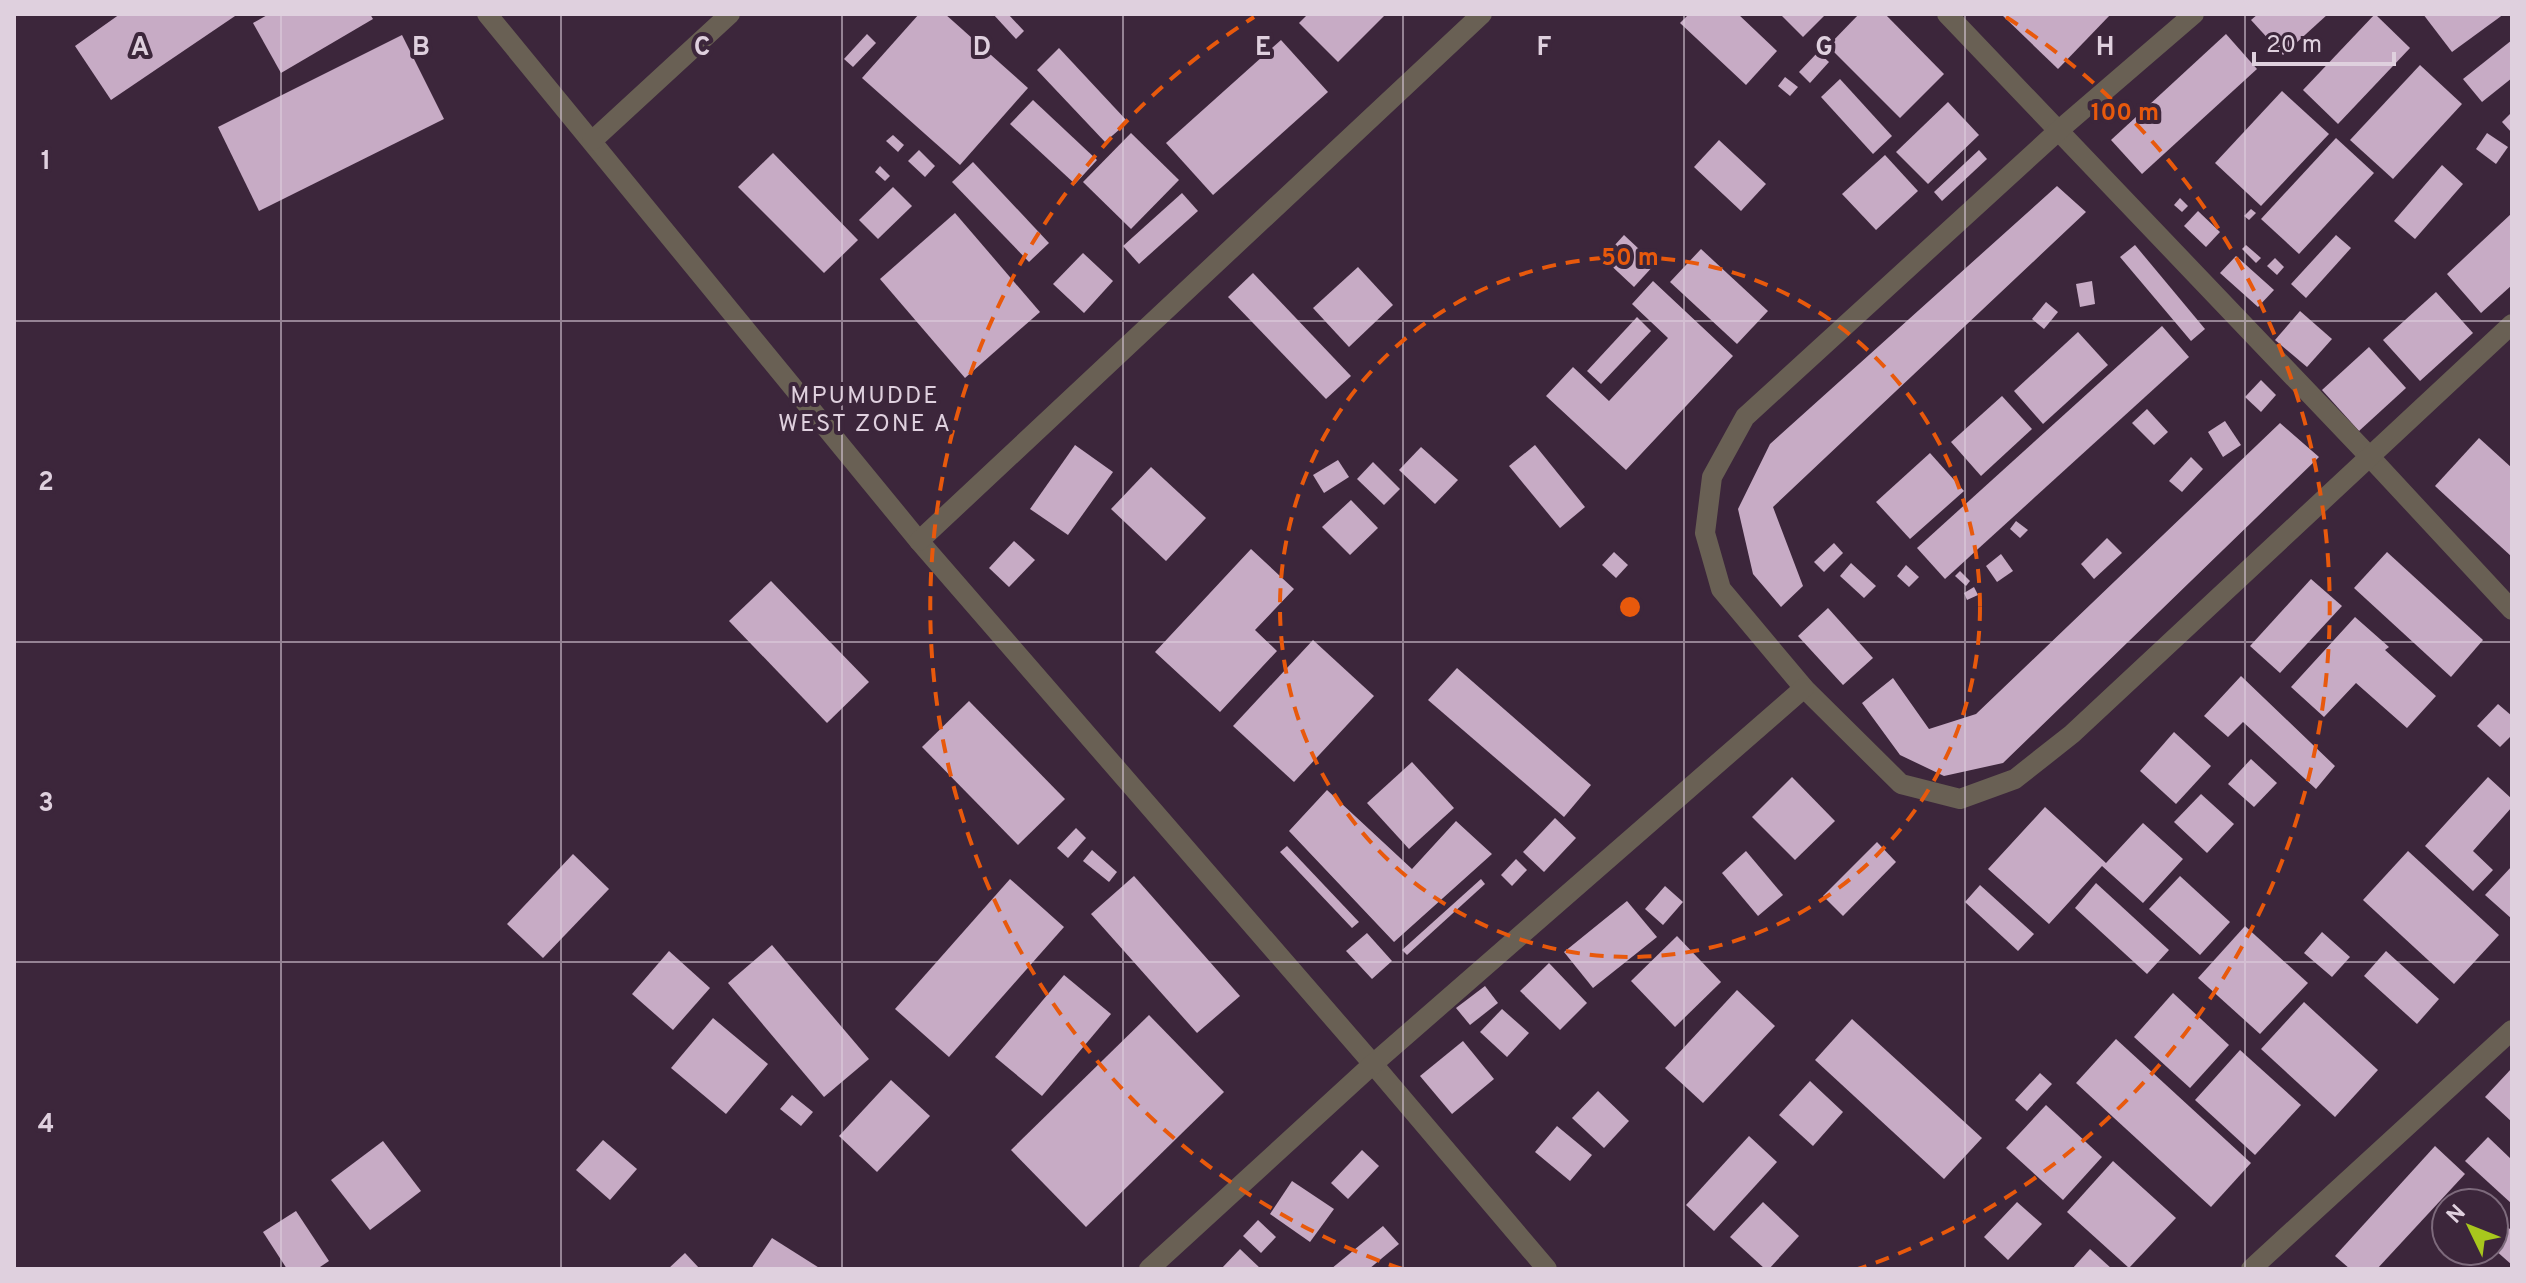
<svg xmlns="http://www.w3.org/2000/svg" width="2526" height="1283" viewBox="0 0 2526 1283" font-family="Overpass,sans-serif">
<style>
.building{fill:#c7abc5}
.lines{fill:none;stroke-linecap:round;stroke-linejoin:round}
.street{stroke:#696054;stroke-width:20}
.grid{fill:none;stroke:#dfd0de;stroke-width:2;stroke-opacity:0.55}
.ring{fill:none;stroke:#e8590c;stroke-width:4;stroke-dasharray:14 10}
.labels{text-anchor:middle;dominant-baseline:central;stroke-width:8;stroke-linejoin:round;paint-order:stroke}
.quarter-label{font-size:24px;letter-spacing:2px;fill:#dfd0de;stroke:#3c263b}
.grid-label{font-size:26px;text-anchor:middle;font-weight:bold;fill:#dfd0de;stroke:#3c263b;stroke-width:8;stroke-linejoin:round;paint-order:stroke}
.centre{fill:#e8590c;stroke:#3c263b;stroke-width:4}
.ring-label{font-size:24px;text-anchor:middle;font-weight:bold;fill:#e8590c;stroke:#3c263b;stroke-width:8;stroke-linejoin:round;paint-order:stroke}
</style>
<rect width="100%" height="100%" fill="#3c263b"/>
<g class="building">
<polygon points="120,14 238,14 111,100 75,46"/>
<polygon points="269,14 370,14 373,19 281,73 253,23"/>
<polygon points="919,14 945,14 1028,88 960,165 862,78"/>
<polygon points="993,14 1008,14 1024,31 1016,39"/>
<polygon points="1308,14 1386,14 1338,62 1299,23"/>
<polygon points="1689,14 1738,14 1777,51 1746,85 1680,23"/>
<polygon points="1780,14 1826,14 1803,37"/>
<polygon points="1859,14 1885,14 1944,74 1900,118 1828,46"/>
<polygon points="2001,14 2111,14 2058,69"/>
<polygon points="2258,14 2328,14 2283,55 2251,20"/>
<polygon points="2375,14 2410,48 2338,124 2303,90"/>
<polygon points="2423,14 2504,14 2452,52"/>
<polygon points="867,34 876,43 853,67 844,59"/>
<polygon points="2226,34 2257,69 2142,174 2111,140"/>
<polygon points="402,35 444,119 259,211 218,127"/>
<polygon points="1281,40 1328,92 1213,195 1166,143"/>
<polygon points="2512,40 2512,78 2482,102 2463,79"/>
<polygon points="1059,48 1128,122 1105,142 1037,70"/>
<polygon points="1818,52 1829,62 1810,83 1799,72"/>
<polygon points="2420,65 2462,104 2393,179 2350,140"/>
<polygon points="1785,77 1798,87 1790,96 1778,86"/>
<polygon points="1840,79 1892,136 1873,154 1821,97"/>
<polygon points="2282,91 2329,134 2261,206 2215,163"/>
<polygon points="1033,100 1097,160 1075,184 1010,124"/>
<polygon points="1948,102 1979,135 1928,184 1896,152"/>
<polygon points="2512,112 2512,133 2502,122"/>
<polygon points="1131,133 1179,180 1131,229 1083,182"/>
<polygon points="2487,133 2508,147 2496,164 2476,149"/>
<polygon points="893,135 904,145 898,152 886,141"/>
<polygon points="2336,138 2374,173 2299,254 2261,219"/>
<polygon points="1719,140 1766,184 1741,211 1694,167"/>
<polygon points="919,150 935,166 925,177 908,161"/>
<polygon points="1979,150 1987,159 1942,201 1934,192"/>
<polygon points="773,153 858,240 824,273 738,187"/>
<polygon points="1885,155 1918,191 1876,230 1842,194"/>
<polygon points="973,162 1049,243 1029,262 952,182"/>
<polygon points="2442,165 2463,184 2415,239 2394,221"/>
<polygon points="880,166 890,176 885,181 875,172"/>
<polygon points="2057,186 2086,212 1773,507 1803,586 1781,607 1753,574 1738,509 1770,444"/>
<polygon points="893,187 912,206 878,239 859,220"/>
<polygon points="1182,193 1198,211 1139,264 1123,246"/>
<polygon points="2180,198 2188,206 2182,212 2174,205"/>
<polygon points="2251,209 2256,213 2249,220 2244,216"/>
<polygon points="2198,211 2220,232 2206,247 2184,226"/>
<polygon points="955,213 1040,312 965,378 880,279"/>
<polygon points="2512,213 2512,285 2481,313 2447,274"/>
<polygon points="1624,235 1655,264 1634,287 1603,258"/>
<polygon points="2336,235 2351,248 2306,298 2291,284"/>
<polygon points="2135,245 2205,329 2191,341 2120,257"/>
<polygon points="2246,245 2261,258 2256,263 2242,249"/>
<polygon points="1701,249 1768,311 1737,344 1670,282"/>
<polygon points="1083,253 1113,281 1084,313 1053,284"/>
<polygon points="2236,256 2274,290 2258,307 2220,273"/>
<polygon points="2275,258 2284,267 2277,275 2267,266"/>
<polygon points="1358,267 1393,305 1349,347 1313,308"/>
<polygon points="1253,273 1351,376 1326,399 1228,297"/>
<polygon points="1653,281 1733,356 1626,470 1546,396 1573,367 1609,401 1668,338 1632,304"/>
<polygon points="2092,281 2095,304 2080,307 2076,284"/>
<polygon points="2436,292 2473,333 2420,381 2383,340"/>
<polygon points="2046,302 2058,312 2044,329 2032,319"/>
<polygon points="2300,311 2332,339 2307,367 2275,340"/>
<polygon points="1637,317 1651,331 1601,384 1587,371"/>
<polygon points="2162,326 2189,357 1945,579 1917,548"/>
<polygon points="2078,332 2108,365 2043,424 2014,391"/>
<polygon points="2369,347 2406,388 2359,431 2322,390"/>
<polygon points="2261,380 2276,395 2261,412 2245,397"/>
<polygon points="2002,396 2032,429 1981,476 1951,442"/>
<polygon points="2147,409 2168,432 2154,445 2132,423"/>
<polygon points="2225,421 2241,445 2223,457 2208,432"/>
<polygon points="2280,423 2319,457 2003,763 1944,776 1900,755 1862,703 1893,678 1929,729 1976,714"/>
<polygon points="2479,438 2512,468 2512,557 2435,486"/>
<polygon points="1075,445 1113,472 1068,535 1030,509"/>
<polygon points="1535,445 1585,507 1560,528 1509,466"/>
<polygon points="1421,447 1458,480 1435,504 1399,470"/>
<polygon points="1930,453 1964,491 1910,539 1876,502"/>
<polygon points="2191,457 2203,469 2182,492 2169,481"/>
<polygon points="1338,460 1349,477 1324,493 1313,475"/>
<polygon points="1373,462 1400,489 1384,505 1357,479"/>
<polygon points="1151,467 1206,518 1166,561 1111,509"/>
<polygon points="1351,500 1378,528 1350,555 1322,527"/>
<polygon points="2016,521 2028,530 2020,538 2010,529"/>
<polygon points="2107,538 2122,553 2094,579 2081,564"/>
<polygon points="1014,541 1035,560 1009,587 989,568"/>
<polygon points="1834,543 1843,553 1824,572 1814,562"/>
<polygon points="1251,549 1294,589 1255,630 1277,651 1220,712 1155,652"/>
<polygon points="1614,552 1628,565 1616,578 1602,565"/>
<polygon points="2387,552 2483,640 2451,677 2354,588"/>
<polygon points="2001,554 2013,571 1997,582 1986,566"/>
<polygon points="1851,563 1876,586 1864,598 1840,576"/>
<polygon points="1906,565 1919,577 1909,587 1897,576"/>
<polygon points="1960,571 1970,581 1966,586 1955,576"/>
<polygon points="2311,579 2342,606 2280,673 2250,646"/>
<polygon points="771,581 869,682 827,723 729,621"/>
<polygon points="1974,587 1978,595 1967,600 1964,593"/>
<polygon points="1828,608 1873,658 1843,685 1798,636"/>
<polygon points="2355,617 2389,647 2385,650 2436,696 2407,728 2356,683 2324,717 2291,687"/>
<polygon points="1313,640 1374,696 1294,782 1233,726"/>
<polygon points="1457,668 1591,785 1564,817 1428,700"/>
<polygon points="2241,676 2335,766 2316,789 2243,722 2228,737 2204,716"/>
<polygon points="969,701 1065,799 1018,845 922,747"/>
<polygon points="2498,704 2512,716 2512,735 2500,747 2477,726"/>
<polygon points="2174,732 2211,766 2176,804 2140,771"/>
<polygon points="2251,759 2277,783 2254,807 2228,784"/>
<polygon points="1412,762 1454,808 1409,849 1367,803"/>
<polygon points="1792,777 1835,821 1795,860 1752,817"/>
<polygon points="2488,777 2512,799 2512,807 2473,851 2493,870 2473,891 2425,846"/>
<polygon points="1327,790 1412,869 1456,821 1492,854 1394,942 1289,831"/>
<polygon points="2201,794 2234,824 2207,853 2174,822"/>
<polygon points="2045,807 2106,863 2143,823 2183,859 2143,903 2102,866 2049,924 1988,869"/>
<polygon points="1555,818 1576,838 1544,872 1523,852"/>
<polygon points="1076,828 1086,838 1068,858 1057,848"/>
<polygon points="1877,842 1896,862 1843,916 1823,896"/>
<polygon points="1287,846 1359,922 1352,928 1280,852"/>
<polygon points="1092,850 1117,872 1109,882 1083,861"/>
<polygon points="1746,851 1783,895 1758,916 1722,873"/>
<polygon points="2408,851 2499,935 2454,984 2363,900"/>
<polygon points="573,854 609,889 543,958 507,924"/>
<polygon points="1516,859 1527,870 1512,886 1501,875"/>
<polygon points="2512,866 2512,919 2485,895"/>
<polygon points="1134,876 1240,996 1197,1033 1091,914"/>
<polygon points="2180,876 2230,922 2200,955 2149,909"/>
<polygon points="1010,879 1064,927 949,1057 895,1009"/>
<polygon points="1481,879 1485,884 1407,955 1402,950"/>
<polygon points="2096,883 2169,950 2147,974 2075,908"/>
<polygon points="1980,885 2034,934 2018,951 1965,902"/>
<polygon points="1665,886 1683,902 1663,925 1645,909"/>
<polygon points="1627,901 1657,937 1593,988 1564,952"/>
<polygon points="2245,926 2308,983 2260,1034 2198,978"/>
<polygon points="2322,932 2350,957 2332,977 2304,953"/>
<polygon points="1367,933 1392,961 1372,979 1346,951"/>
<polygon points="1677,936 1721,982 1675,1027 1631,981"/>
<polygon points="772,945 869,1059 824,1097 728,983"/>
<polygon points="669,951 710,988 673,1030 632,994"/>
<polygon points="2386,951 2439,999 2417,1024 2364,976"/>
<polygon points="1549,963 1587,1003 1560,1030 1520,991"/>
<polygon points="1064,975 1111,1014 1042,1096 995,1057"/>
<polygon points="1485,986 1498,1003 1470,1025 1456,1008"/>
<polygon points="1737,990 1775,1026 1703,1103 1665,1068"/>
<polygon points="2173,993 2229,1045 2190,1088 2134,1037"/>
<polygon points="2304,1002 2378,1070 2335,1117 2261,1049"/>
<polygon points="1502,1009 1529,1033 1507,1057 1480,1032"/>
<polygon points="1149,1015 1224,1092 1086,1227 1011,1150"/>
<polygon points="713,1018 768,1064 726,1114 671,1068"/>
<polygon points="1852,1019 1982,1138 1944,1179 1815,1060"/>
<polygon points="2116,1039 2251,1163 2211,1207 2076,1083"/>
<polygon points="1463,1041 1494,1079 1452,1114 1420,1076"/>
<polygon points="2240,1050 2301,1105 2255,1155 2195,1100"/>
<polygon points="2512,1068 2512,1122 2485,1097"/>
<polygon points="2040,1073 2052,1084 2027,1111 2015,1100"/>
<polygon points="891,1080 930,1116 877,1172 839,1136"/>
<polygon points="1810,1081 1843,1112 1813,1146 1779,1115"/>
<polygon points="1598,1091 1629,1121 1604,1148 1572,1118"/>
<polygon points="792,1095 813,1112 801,1126 780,1109"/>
<polygon points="2046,1105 2102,1157 2063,1200 2006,1148"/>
<polygon points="1557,1126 1592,1155 1570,1181 1535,1152"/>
<polygon points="1749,1136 1777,1162 1714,1231 1686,1205"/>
<polygon points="2488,1137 2512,1160 2512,1204 2465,1161"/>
<polygon points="603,1140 637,1169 610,1200 576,1170"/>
<polygon points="383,1141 421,1191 370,1230 331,1180"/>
<polygon points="2435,1146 2465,1174 2377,1269 2350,1269 2335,1256"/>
<polygon points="1362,1150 1379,1166 1348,1199 1331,1183"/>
<polygon points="2113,1161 2176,1218 2129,1268 2067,1212"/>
<polygon points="1292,1181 1334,1209 1310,1242 1270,1214"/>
<polygon points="1763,1202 1799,1236 1769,1269 1765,1269 1730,1237"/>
<polygon points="2017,1202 2042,1224 2008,1260 1984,1237"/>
<polygon points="296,1211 329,1261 317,1269 287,1269 263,1232"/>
<polygon points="2494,1214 2512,1231 2512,1265 2494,1249"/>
<polygon points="1258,1220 1276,1237 1261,1253 1243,1236"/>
<polygon points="1383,1226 1399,1244 1369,1269 1331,1269"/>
<polygon points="772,1238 821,1269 751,1269"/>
<polygon points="1240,1249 1261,1269 1221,1269"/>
<polygon points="2090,1249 2112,1269 2072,1269"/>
<polygon points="685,1253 700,1269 668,1269"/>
</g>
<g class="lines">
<g class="street">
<polyline points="487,14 919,541 1373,1064 1547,1269"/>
<polyline points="1947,14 2369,456 2512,610"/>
<polyline points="2194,14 2058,131 1745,417 1712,477 1705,533 1721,589 1804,688 1901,784 1960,799 2015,779 2072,734 2512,324"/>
<polyline points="592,141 730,14"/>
<polyline points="919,541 1482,14"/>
<polyline points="1149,1269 1373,1064 1804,688"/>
<polyline points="2251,1269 2512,1030"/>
</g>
</g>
<path class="grid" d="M281 14V1269M561 14V1269M842 14V1269M1123 14V1269M1403 14V1269M1684 14V1269M1965 14V1269M2245 14V1269M14 321H2512M14 642H2512M14 962H2512"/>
<g class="ring">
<circle cx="1630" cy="607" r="350"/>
<path d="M1402 1269A700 700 0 0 1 1254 17M2006 17A700 700 0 0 1 1858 1269"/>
</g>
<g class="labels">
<g class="quarter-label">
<text x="865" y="397">MPUMUDDE<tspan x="865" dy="28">WEST ZONE A</tspan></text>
</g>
</g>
<g class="grid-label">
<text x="140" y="55">A</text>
<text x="421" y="55">B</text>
<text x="702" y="55">C</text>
<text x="982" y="55">D</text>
<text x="1263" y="55">E</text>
<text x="1544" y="55">F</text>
<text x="1824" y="55">G</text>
<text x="2105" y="55">H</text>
<text x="46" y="169">1</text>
<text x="46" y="490">2</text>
<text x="46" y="811">3</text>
<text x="46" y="1132">4</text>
</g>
<circle cx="1630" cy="607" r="12" class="centre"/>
<g class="ring-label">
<text x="2125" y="120">100 m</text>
<text x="1630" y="265">50 m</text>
</g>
<rect width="2526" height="1283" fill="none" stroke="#dfd0de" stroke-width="32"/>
<g transform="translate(2470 1227) rotate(313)"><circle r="38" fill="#3c263b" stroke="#7d6a7c" stroke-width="2"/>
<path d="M0-6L14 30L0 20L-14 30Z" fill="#a8c71d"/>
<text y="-12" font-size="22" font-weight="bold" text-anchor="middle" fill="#dfd0de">N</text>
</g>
<path d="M2254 52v12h140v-12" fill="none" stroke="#dfd0de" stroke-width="4"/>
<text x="2266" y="52" font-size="24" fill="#dfd0de" stroke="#3c263b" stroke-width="6" paint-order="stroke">20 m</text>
</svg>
